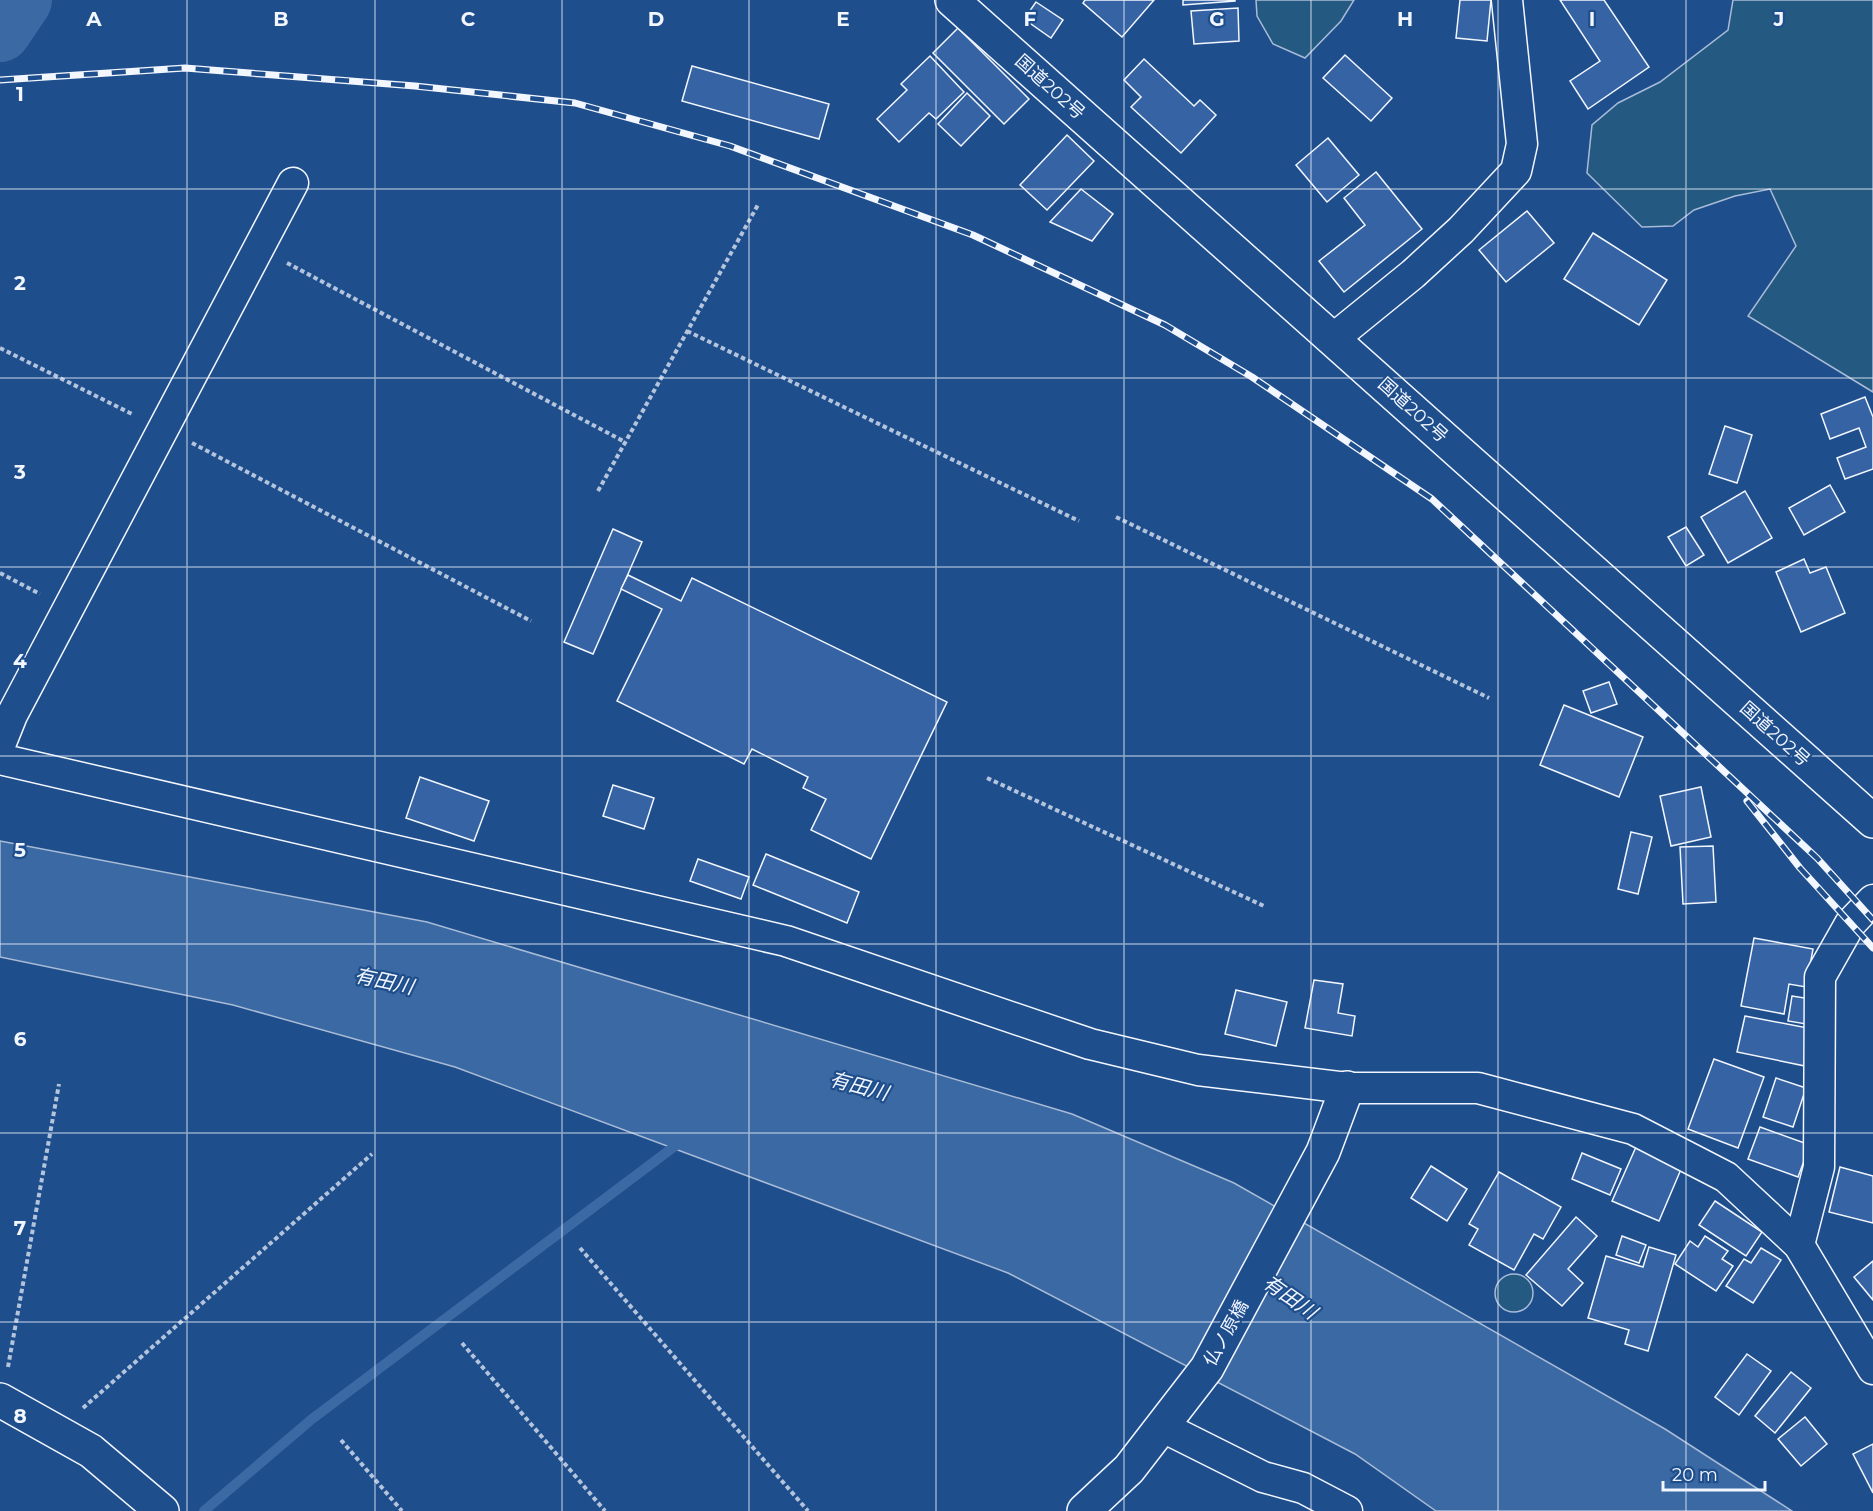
<svg xmlns="http://www.w3.org/2000/svg" width="1873" height="1511" viewBox="0 0 1873 1511" font-family="Montserrat,'Noto Sans JP',sans-serif">
<style>
.green{fill:#245a82;stroke:#a8bbd7;stroke-width:1.5}
.water{fill:#3b69a3;stroke:#a8bbd7;stroke-width:1.5}
.lines{fill:none;stroke-linecap:round;stroke-linejoin:round}
.stream{stroke:#3b69a3;stroke-width:10}
.river{stroke:#3b69a3;stroke-width:62}
.building{fill:#3563a3;stroke:#f2f6ff;stroke-width:1.5}
.street-casing{stroke:#f2f6ff;stroke-width:33}
.secondary-casing{stroke:#f2f6ff;stroke-width:36}
.highway-casing{stroke:#f2f6ff;stroke-width:36}
.path{stroke:#b3c4dc;stroke-width:4;stroke-dasharray:4.5 3;stroke-linecap:butt}
.street{stroke:#1f4e8c;stroke-width:30}
.secondary{stroke:#1f4e8c;stroke-width:33}
.highway{stroke:#1f4e8c;stroke-width:33}
.rail-casing{stroke:#f2f6ff;stroke-width:7}
.rail{stroke:#1f4e8c;stroke-width:4.5;stroke-dasharray:14;stroke-linecap:butt}
.grid{fill:none;stroke:#f2f6ff;stroke-width:1.5;stroke-opacity:0.55}
.labels{text-anchor:middle;dominant-baseline:central;stroke-width:4.5;stroke-linejoin:round;paint-order:stroke}
.street-label{font-size:18px;fill:#f2f6ff;stroke:#1f4e8c}
.water-label{font-size:20px;font-style:italic;fill:#f2f6ff;stroke:#1f4e8c}
.grid-label{font-size:20px;text-anchor:middle;font-weight:bold;fill:#f2f6ff;stroke:#1f4e8c;stroke-width:4.5;stroke-linejoin:round;paint-order:stroke}
</style>
<rect width="100%" height="100%" fill="#1f4e8c"/>
<g class="green">
<polygon points="1256,0 1354,0 1341,21 1305,58 1273,44 1257,16"/>
<polygon points="1733,0 1873,0 1873,392 1748,316 1796,246 1770,189 1735,196 1694,210 1673,226 1642,227 1587,173 1592,125 1618,103 1660,82 1728,30"/>
<circle cx="1514" cy="1293" r="19"/>
</g>
<polygon class="water" points="0,841 427,922 1072,1114 1234,1183 1665,1429 1792,1511 1436,1511 1355,1454 1008,1273 455,1067 233,1005 0,957"/>
<g class="lines">
<polyline class="stream" points="204,1511 312,1419 683,1140"/>
<polyline class="river" points="0,31 21,0"/>
</g>
<g class="building">
<polygon points="1085,0 1154,0 1122,37 1083,3"/>
<polygon points="1183,0 1235,0 1235,1 1183,5"/>
<polygon points="1460,0 1491,0 1487,41 1456,38"/>
<polygon points="1560,0 1604,0 1649,67 1588,109 1570,81 1600,61"/>
<polygon points="1036,2 1063,20 1051,38 1024,19"/>
<polygon points="1238,8 1239,41 1194,44 1191,11"/>
<polygon points="958,28 1029,99 1004,124 933,53"/>
<polygon points="1345,55 1392,98 1371,121 1323,78"/>
<polygon points="930,56 964,92 936,119 929,113 899,142 877,119 907,90 901,84"/>
<polygon points="1144,59 1194,106 1200,100 1216,115 1181,153 1131,107 1141,97 1124,80"/>
<polygon points="692,66 829,104 819,139 682,101"/>
<polygon points="967,93 990,116 961,146 938,124"/>
<polygon points="1067,135 1094,161 1047,210 1020,185"/>
<polygon points="1328,138 1359,175 1327,202 1296,165"/>
<polygon points="1376,172 1422,229 1344,292 1319,261 1365,225 1344,198"/>
<polygon points="1081,189 1113,214 1092,241 1050,222"/>
<polygon points="1527,211 1554,243 1506,282 1479,250"/>
<polygon points="1593,233 1667,280 1639,325 1564,279"/>
<polygon points="1865,397 1873,417 1873,469 1845,479 1837,458 1866,447 1859,428 1830,439 1821,414"/>
<polygon points="1725,426 1752,435 1737,483 1709,474"/>
<polygon points="1830,485 1845,512 1804,535 1789,508"/>
<polygon points="1745,491 1772,538 1728,563 1701,517"/>
<polygon points="1686,527 1704,555 1686,566 1668,537"/>
<polygon points="613,529 642,542 593,654 564,642"/>
<polygon points="1804,559 1810,573 1826,567 1845,613 1801,632 1776,572"/>
<polygon points="628,575 681,601 692,578 947,702 871,859 811,830 826,799 803,788 808,777 752,749 744,764 617,701 662,609 621,589"/>
<polygon points="1609,682 1617,704 1591,713 1583,691"/>
<polygon points="1564,705 1643,737 1619,797 1540,765"/>
<polygon points="420,777 489,801 474,841 406,818"/>
<polygon points="613,785 654,798 644,829 603,816"/>
<polygon points="1701,787 1711,837 1671,846 1660,796"/>
<polygon points="1631,832 1652,837 1638,894 1618,889"/>
<polygon points="1713,846 1716,902 1683,904 1680,847"/>
<polygon points="766,854 859,892 847,923 753,885"/>
<polygon points="698,859 749,877 741,899 690,881"/>
<polygon points="1754,938 1813,949 1806,987 1789,984 1784,1014 1741,1006"/>
<polygon points="1314,980 1343,984 1338,1013 1355,1016 1352,1036 1305,1028"/>
<polygon points="1236,990 1287,1002 1276,1046 1225,1034"/>
<polygon points="1792,996 1811,999 1806,1024 1788,1021"/>
<polygon points="1745,1016 1813,1029 1805,1066 1737,1052"/>
<polygon points="1714,1059 1764,1077 1738,1148 1688,1129"/>
<polygon points="1776,1078 1806,1088 1793,1127 1763,1117"/>
<polygon points="1760,1127 1810,1145 1798,1177 1748,1159"/>
<polygon points="1636,1147 1682,1167 1659,1221 1612,1201"/>
<polygon points="1582,1153 1621,1169 1610,1195 1572,1179"/>
<polygon points="1431,1166 1467,1189 1447,1221 1411,1198"/>
<polygon points="1840,1167 1873,1176 1873,1223 1829,1212"/>
<polygon points="1499,1172 1561,1207 1543,1239 1534,1234 1514,1270 1469,1245 1478,1229 1469,1224"/>
<polygon points="1715,1201 1762,1232 1746,1256 1699,1225"/>
<polygon points="1576,1217 1597,1236 1568,1269 1583,1283 1562,1306 1526,1275"/>
<polygon points="1622,1236 1646,1245 1639,1263 1616,1255"/>
<polygon points="1705,1236 1728,1251 1722,1259 1733,1266 1716,1291 1675,1264 1690,1241 1698,1247"/>
<polygon points="1649,1247 1676,1255 1648,1351 1625,1344 1629,1330 1588,1318 1606,1256 1643,1267"/>
<polygon points="1761,1248 1781,1260 1753,1303 1726,1286 1744,1259 1751,1263"/>
<polygon points="1873,1261 1873,1300 1854,1277"/>
<polygon points="1747,1354 1771,1371 1739,1415 1715,1397"/>
<polygon points="1791,1372 1811,1388 1775,1433 1755,1416"/>
<polygon points="1805,1417 1827,1444 1801,1466 1778,1439"/>
<polygon points="1873,1444 1873,1493 1853,1454"/>
</g>
<g class="lines">
<defs>
<g id="street">
<polyline points="1333,339 1413,274 1461,230 1516,171 1522,144 1507,0"/>
<polyline points="0,745 12,715 293,183"/>
<polyline points="0,759 786,941 1090,1044 1198,1070 1347,1088 1478,1088 1633,1129 1726,1177 1799,1245 1873,1369"/>
<polyline points="1799,1245 1819,1167 1820,977 1850,924 1873,900"/>
<polyline points="1163,1427 1263,1477 1303,1488 1347,1511"/>
</g>
<g id="secondary">
<polyline points="0,1400 91,1451 162,1511"/>
<polyline points="1084,1511 1129,1469 1207,1368 1323,1152 1347,1088"/>
</g>
<polyline id="highway" points="952,0 1873,821"/>
</defs>
<use href="#street" class="street-casing"/>
<use href="#secondary" class="secondary-casing"/>
<use href="#highway" class="highway-casing"/>
<g class="path">
<polyline points="287,263 625,442"/>
<polyline points="687,331 1079,521"/>
<polyline points="0,348 134,415"/>
<polyline points="192,443 531,621"/>
<polyline points="598,491 759,203"/>
<polyline points="1116,517 1489,698"/>
<polyline points="0,573 40,594"/>
<polyline points="987,778 1264,906"/>
<polyline points="580,1248 808,1511"/>
<polyline points="462,1343 605,1511"/>
<polyline points="8,1367 59,1084"/>
<polyline points="83,1408 372,1154"/>
<polyline points="341,1440 402,1511"/>
</g>
<use href="#street" class="street"/>
<use href="#secondary" class="secondary"/>
<use href="#highway" class="highway"/>
<defs>
<g id="rail">
<polyline points="0,80 185,68 415,86 575,103 730,146 973,235 1165,325 1252,377 1432,499 1817,858 1873,920"/>
<polyline points="1747,801 1800,868 1873,948"/>
</g>
</defs>
<use href="#rail" class="rail-casing"/>
<use href="#rail" class="rail"/>
</g>
<path class="grid" d="M187 0V1511M375 0V1511M562 0V1511M749 0V1511M936 0V1511M1124 0V1511M1311 0V1511M1498 0V1511M1686 0V1511M0 189H1873M0 378H1873M0 567H1873M0 756H1873M0 944H1873M0 1133H1873M0 1322H1873"/>
<g class="labels">
<g class="street-label">
<text transform="translate(1050 87) rotate(42)">国道202号</text>
<text transform="translate(1413 410) rotate(42)">国道202号</text>
<text transform="translate(1775 734) rotate(42)">国道202号</text>
<text transform="translate(1226 1333) rotate(-61)">仏ノ原橋</text>
</g>
<g class="water-label">
<text transform="translate(384 981) rotate(12)">有田川</text>
<text transform="translate(859 1086) rotate(15)">有田川</text>
<text transform="translate(1290 1297) rotate(35)">有田川</text>
</g>
</g>
<g class="grid-label">
<text x="94" y="26">A</text>
<text x="281" y="26">B</text>
<text x="468" y="26">C</text>
<text x="656" y="26">D</text>
<text x="843" y="26">E</text>
<text x="1030" y="26">F</text>
<text x="1217" y="26">G</text>
<text x="1405" y="26">H</text>
<text x="1592" y="26">I</text>
<text x="1779" y="26">J</text>
<text x="20" y="101">1</text>
<text x="20" y="290">2</text>
<text x="20" y="479">3</text>
<text x="20" y="668">4</text>
<text x="20" y="857">5</text>
<text x="20" y="1046">6</text>
<text x="20" y="1235">7</text>
<text x="20" y="1423">8</text>
</g>
<path d="M1663 1481v9h102v-9" fill="none" stroke="#f2f6ff" stroke-width="3"/>
<text x="1672" y="1481" font-size="18" fill="#f2f6ff" stroke="#1f4e8c" stroke-width="4.5" paint-order="stroke">20 m</text>
</svg>
